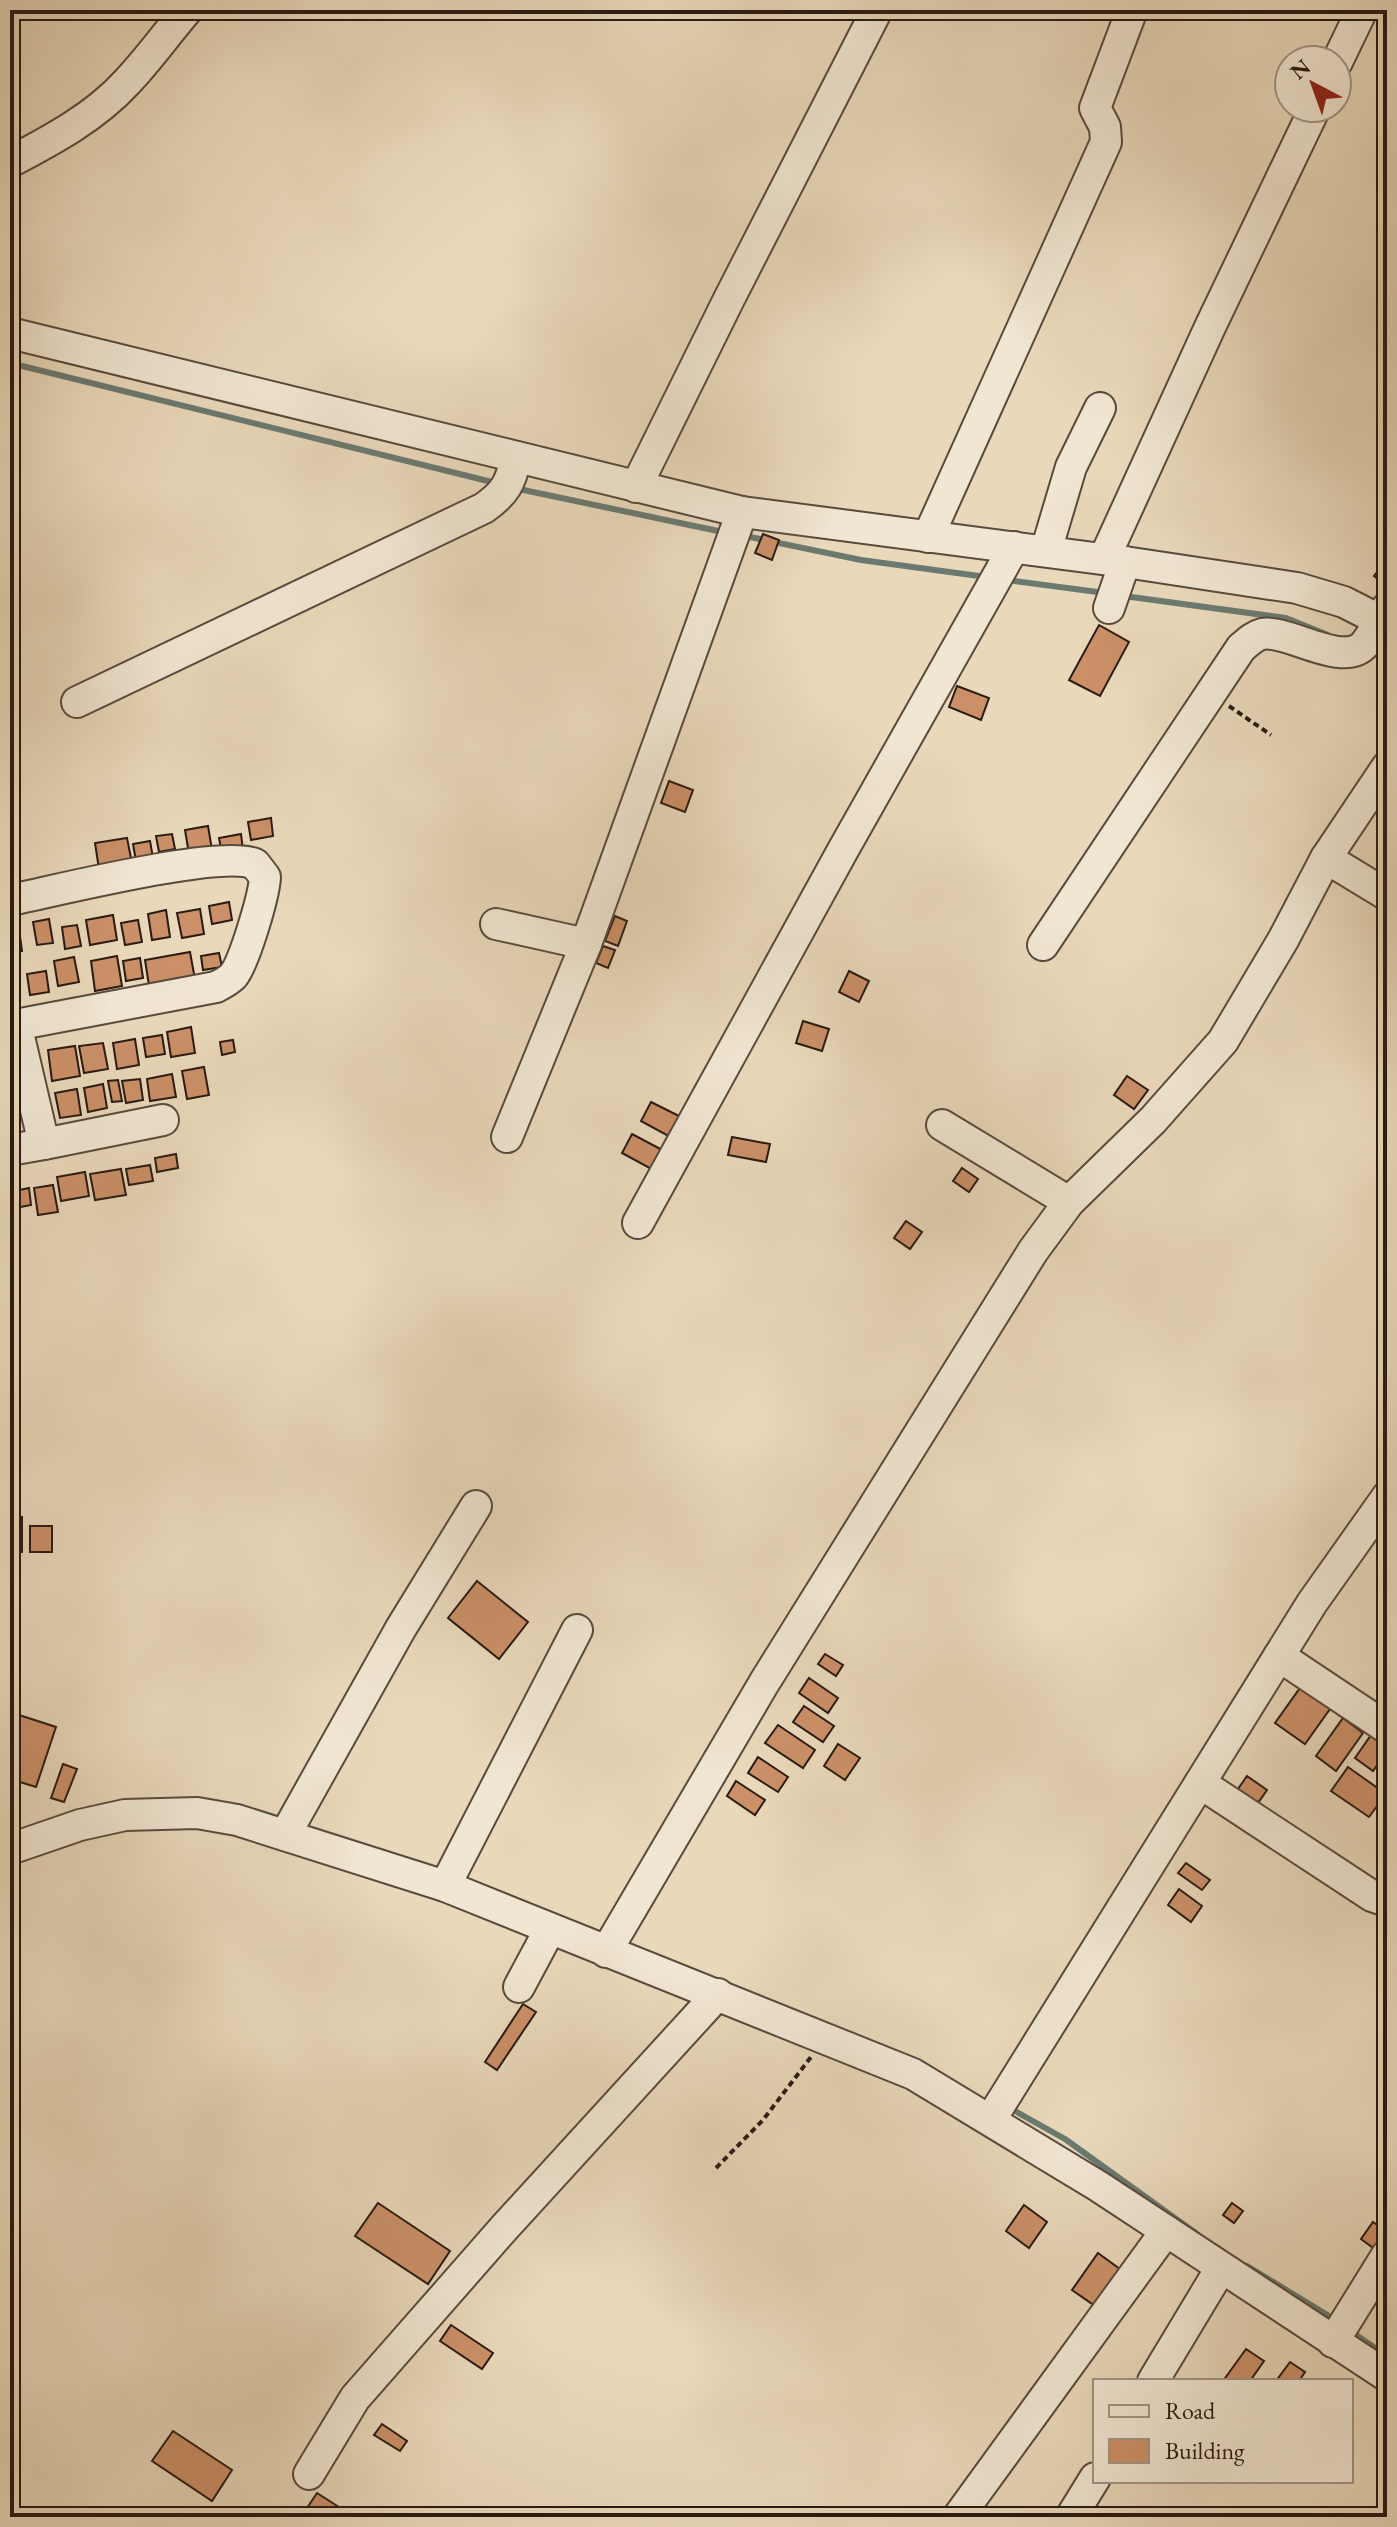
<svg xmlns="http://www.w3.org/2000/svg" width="1397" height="2527" viewBox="0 0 1397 2527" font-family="'EB Garamond',serif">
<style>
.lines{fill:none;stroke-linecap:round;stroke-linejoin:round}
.stream{stroke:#6b7a70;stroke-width:6}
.building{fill:#cb9068;stroke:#291a14;stroke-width:2}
.minor-casing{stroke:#594a3e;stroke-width:34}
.path{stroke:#291a14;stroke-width:4;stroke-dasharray:6 4;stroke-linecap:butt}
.minor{stroke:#f1e6d2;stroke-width:30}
</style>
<rect width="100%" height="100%" fill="#e9d8ba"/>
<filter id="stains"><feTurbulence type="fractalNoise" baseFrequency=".0025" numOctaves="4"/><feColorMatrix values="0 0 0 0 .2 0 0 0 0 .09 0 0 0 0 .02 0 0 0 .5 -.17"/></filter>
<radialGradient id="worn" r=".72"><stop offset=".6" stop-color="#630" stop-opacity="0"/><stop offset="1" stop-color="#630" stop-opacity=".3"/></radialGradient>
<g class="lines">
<g class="stream">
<polyline points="10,363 496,483"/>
<polyline points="514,488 718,531"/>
<polyline points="750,537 861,560 979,576"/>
<polyline points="1014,581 1105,593"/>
<polyline points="1124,596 1286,618 1328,635"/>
<polyline points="1375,654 1387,659"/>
<polyline points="1015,2111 1065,2139 1197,2234"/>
<polyline points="1247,2266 1329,2316"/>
<polyline points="1356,2335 1387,2356"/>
</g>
</g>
<g class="building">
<polygon points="763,534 779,540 772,560 755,553"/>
<polygon points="1387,559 1387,586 1374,576"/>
<polygon points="1099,625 1129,642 1100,696 1069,680"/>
<polygon points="957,686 989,698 981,720 949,707"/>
<polygon points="669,781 693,790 685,812 661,803"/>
<polygon points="271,818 273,836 251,840 248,822"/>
<polygon points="208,826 212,850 189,854 185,830"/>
<polygon points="172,834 175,849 159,852 156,836"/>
<polygon points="241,834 243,850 222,854 219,838"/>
<polygon points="127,838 132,863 99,869 95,843"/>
<polygon points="150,841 153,858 136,861 133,844"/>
<polygon points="229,902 232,920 212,924 209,906"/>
<polygon points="200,909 204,934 182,938 177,913"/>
<polygon points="166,910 170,937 152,940 148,914"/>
<polygon points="113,915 117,940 90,945 86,920"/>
<polygon points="615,916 627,921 618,946 605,941"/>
<polygon points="49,919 53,943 37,945 33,922"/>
<polygon points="138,920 142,942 125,945 121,923"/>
<polygon points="77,925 81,946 65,949 62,927"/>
<polygon points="19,929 22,951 10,953 10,931"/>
<polygon points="603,946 615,950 608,968 596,963"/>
<polygon points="190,952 196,985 150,992 145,960"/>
<polygon points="219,953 222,967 203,970 201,956"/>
<polygon points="117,956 122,986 95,991 91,961"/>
<polygon points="74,957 79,982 58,986 54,961"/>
<polygon points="140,958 143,978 126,981 123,961"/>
<polygon points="46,971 49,992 30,995 27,974"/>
<polygon points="849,971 869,981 859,1002 839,992"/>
<polygon points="803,1021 829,1029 822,1051 796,1043"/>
<polygon points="191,1027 195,1053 171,1057 167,1032"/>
<polygon points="162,1035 165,1054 146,1057 143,1038"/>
<polygon points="135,1039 139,1065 117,1069 113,1043"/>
<polygon points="233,1040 235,1052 222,1055 220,1042"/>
<polygon points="103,1043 108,1069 84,1073 79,1046"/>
<polygon points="75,1046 80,1076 52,1081 48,1050"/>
<polygon points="204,1067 209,1095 187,1099 182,1071"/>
<polygon points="172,1074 176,1097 150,1101 147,1079"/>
<polygon points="1127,1076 1148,1090 1134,1109 1114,1095"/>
<polygon points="140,1079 143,1100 126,1103 122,1081"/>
<polygon points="118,1080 122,1101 112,1102 108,1081"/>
<polygon points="103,1084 107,1108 88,1112 84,1088"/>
<polygon points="77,1089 81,1115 60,1118 55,1093"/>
<polygon points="651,1102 683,1118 672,1138 641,1121"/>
<polygon points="632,1134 666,1152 655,1171 622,1153"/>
<polygon points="732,1137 770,1144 766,1162 728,1155"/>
<polygon points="176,1154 178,1168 157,1172 155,1158"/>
<polygon points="150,1165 153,1181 129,1185 126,1169"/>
<polygon points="962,1168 978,1179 969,1192 953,1181"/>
<polygon points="121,1169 126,1195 95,1200 90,1174"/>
<polygon points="85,1172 89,1196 61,1201 57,1177"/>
<polygon points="53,1185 58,1212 38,1215 34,1188"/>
<polygon points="29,1188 31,1205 10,1209 10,1192"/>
<polygon points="906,1221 922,1232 910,1249 894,1238"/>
<rect x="10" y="1517" width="12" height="35"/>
<rect x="30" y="1526" width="22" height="26"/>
<polygon points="477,1581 528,1622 499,1659 448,1618"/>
<polygon points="825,1654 843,1665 836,1676 818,1664"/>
<polygon points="809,1678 838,1698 828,1713 799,1693"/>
<polygon points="1300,1688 1330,1709 1305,1744 1275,1723"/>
<polygon points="804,1706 834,1726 823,1742 793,1722"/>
<polygon points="19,1715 56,1727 36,1787 10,1779 10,1741"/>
<polygon points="1343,1718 1363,1733 1336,1771 1316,1756"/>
<polygon points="778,1725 815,1750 803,1768 765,1743"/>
<polygon points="1376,1728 1387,1736 1387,1751 1373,1771 1355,1758"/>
<polygon points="838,1744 860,1758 845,1780 824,1766"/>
<polygon points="758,1757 788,1777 778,1792 748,1773"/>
<polygon points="63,1764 77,1769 64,1802 51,1798"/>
<polygon points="1348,1767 1386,1794 1369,1817 1331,1791"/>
<polygon points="1247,1776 1267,1790 1258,1803 1238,1789"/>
<polygon points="736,1781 765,1800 755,1815 727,1796"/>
<polygon points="1186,1863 1210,1880 1202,1890 1178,1873"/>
<polygon points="1179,1889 1202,1906 1191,1922 1168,1905"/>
<polygon points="523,2004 536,2012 497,2070 485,2062"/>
<polygon points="378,2203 450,2251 428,2284 355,2236"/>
<polygon points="1232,2203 1243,2211 1234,2223 1223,2215"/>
<polygon points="1024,2205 1047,2222 1029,2248 1006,2231"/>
<polygon points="1373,2222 1387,2232 1376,2250 1361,2239"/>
<polygon points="1098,2253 1124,2272 1098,2308 1072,2290"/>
<polygon points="451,2325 493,2353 482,2369 440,2341"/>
<polygon points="1246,2349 1264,2361 1250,2381 1223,2381"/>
<polygon points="1290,2362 1305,2372 1299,2381 1276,2381"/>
<polygon points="382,2424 407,2441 400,2451 374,2435"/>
<polygon points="173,2431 232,2470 212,2501 152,2461"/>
<polygon points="317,2493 342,2509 337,2517 301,2517"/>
</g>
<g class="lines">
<defs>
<g id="minor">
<polyline points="1337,62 1362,10"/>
<path d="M10 162C52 140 95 117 127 82 149 59 167 33 187 10"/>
<polyline points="10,333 742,512 1125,562 1297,588 1344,602 1387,624"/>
<polyline points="636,487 729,299 877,10"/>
<polyline points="928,537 1106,142 1105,127 1095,108 1132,10"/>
<polyline points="1046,551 1071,467 1100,408"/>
<polyline points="1104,559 1210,327 1315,108"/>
<polyline points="1109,608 1125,562"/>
<path d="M77 702 484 508C505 493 511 483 516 457"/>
<polyline points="1326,858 1387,895"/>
<path d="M10 900C55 891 221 849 255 864L265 877C264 896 244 963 233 976 228 981 222 984 216 987L10 1026"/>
<polyline points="496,924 586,944"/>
<path d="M1043 945 1241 648C1248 642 1254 636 1262 634 1287 629 1342 668 1364 645 1373 635 1379 619 1387 608"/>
<polyline points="942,1125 1069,1202"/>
<polyline points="507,1137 586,944 742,512"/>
<polyline points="44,1144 163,1120"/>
<polyline points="10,1150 44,1144 16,1024"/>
<polyline points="638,1223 843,850 1014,547"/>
<polyline points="1279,1656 1387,1728"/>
<polyline points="1200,1783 1372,1896 1387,1901"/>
<polyline points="285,1835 401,1628 476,1506"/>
<polyline points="10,1849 80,1825 125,1815 197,1813 237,1820 445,1886 913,2074 1098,2186 1387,2376"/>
<polyline points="445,1886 577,1630"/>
<polyline points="606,1952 764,1683 1033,1251 1069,1202 1153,1120 1223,1041 1283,940 1326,858 1387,767"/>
<polyline points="519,1987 550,1929"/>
<polyline points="991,2119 1312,1603 1387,1497"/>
<polyline points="1333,2342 1387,2255"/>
<polyline points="1153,2381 1221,2268"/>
<polyline points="309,2474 355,2398 505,2227 718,1994"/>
<polyline points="958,2517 1166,2231"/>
<polyline points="1071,2517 1095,2478"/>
</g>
</defs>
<use href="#minor" class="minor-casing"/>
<g class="path">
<polyline points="1229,706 1271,735"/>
<polyline points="716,2168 763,2120 811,2057"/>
</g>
<use href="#minor" class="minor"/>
</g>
<rect width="1397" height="2527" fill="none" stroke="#e9d8ba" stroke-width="40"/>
<rect x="12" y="12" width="1373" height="2503" fill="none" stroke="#291a14" stroke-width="4"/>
<rect x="20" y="20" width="1357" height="2487" fill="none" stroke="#291a14" stroke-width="2"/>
<rect x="1093" y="2379" width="260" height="104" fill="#f1e6d2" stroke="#a19486" stroke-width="2"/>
<rect x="1109" y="2405" width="40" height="12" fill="#f1e6d2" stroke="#a19486" stroke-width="2"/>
<text x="1165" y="2419" font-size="24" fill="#291a14">Road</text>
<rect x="1109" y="2439" width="40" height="24" fill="#cb9068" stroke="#a19486" stroke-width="2"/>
<text x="1165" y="2459" font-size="24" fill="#291a14">Building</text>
<g transform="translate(1313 84) rotate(319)"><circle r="38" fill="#f1e6d2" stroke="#a19486" stroke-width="2"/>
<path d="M0-6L14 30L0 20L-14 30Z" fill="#8f2418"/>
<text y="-12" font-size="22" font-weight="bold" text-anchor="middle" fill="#291a14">N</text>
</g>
<rect width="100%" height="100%" filter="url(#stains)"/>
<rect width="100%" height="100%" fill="url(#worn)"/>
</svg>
